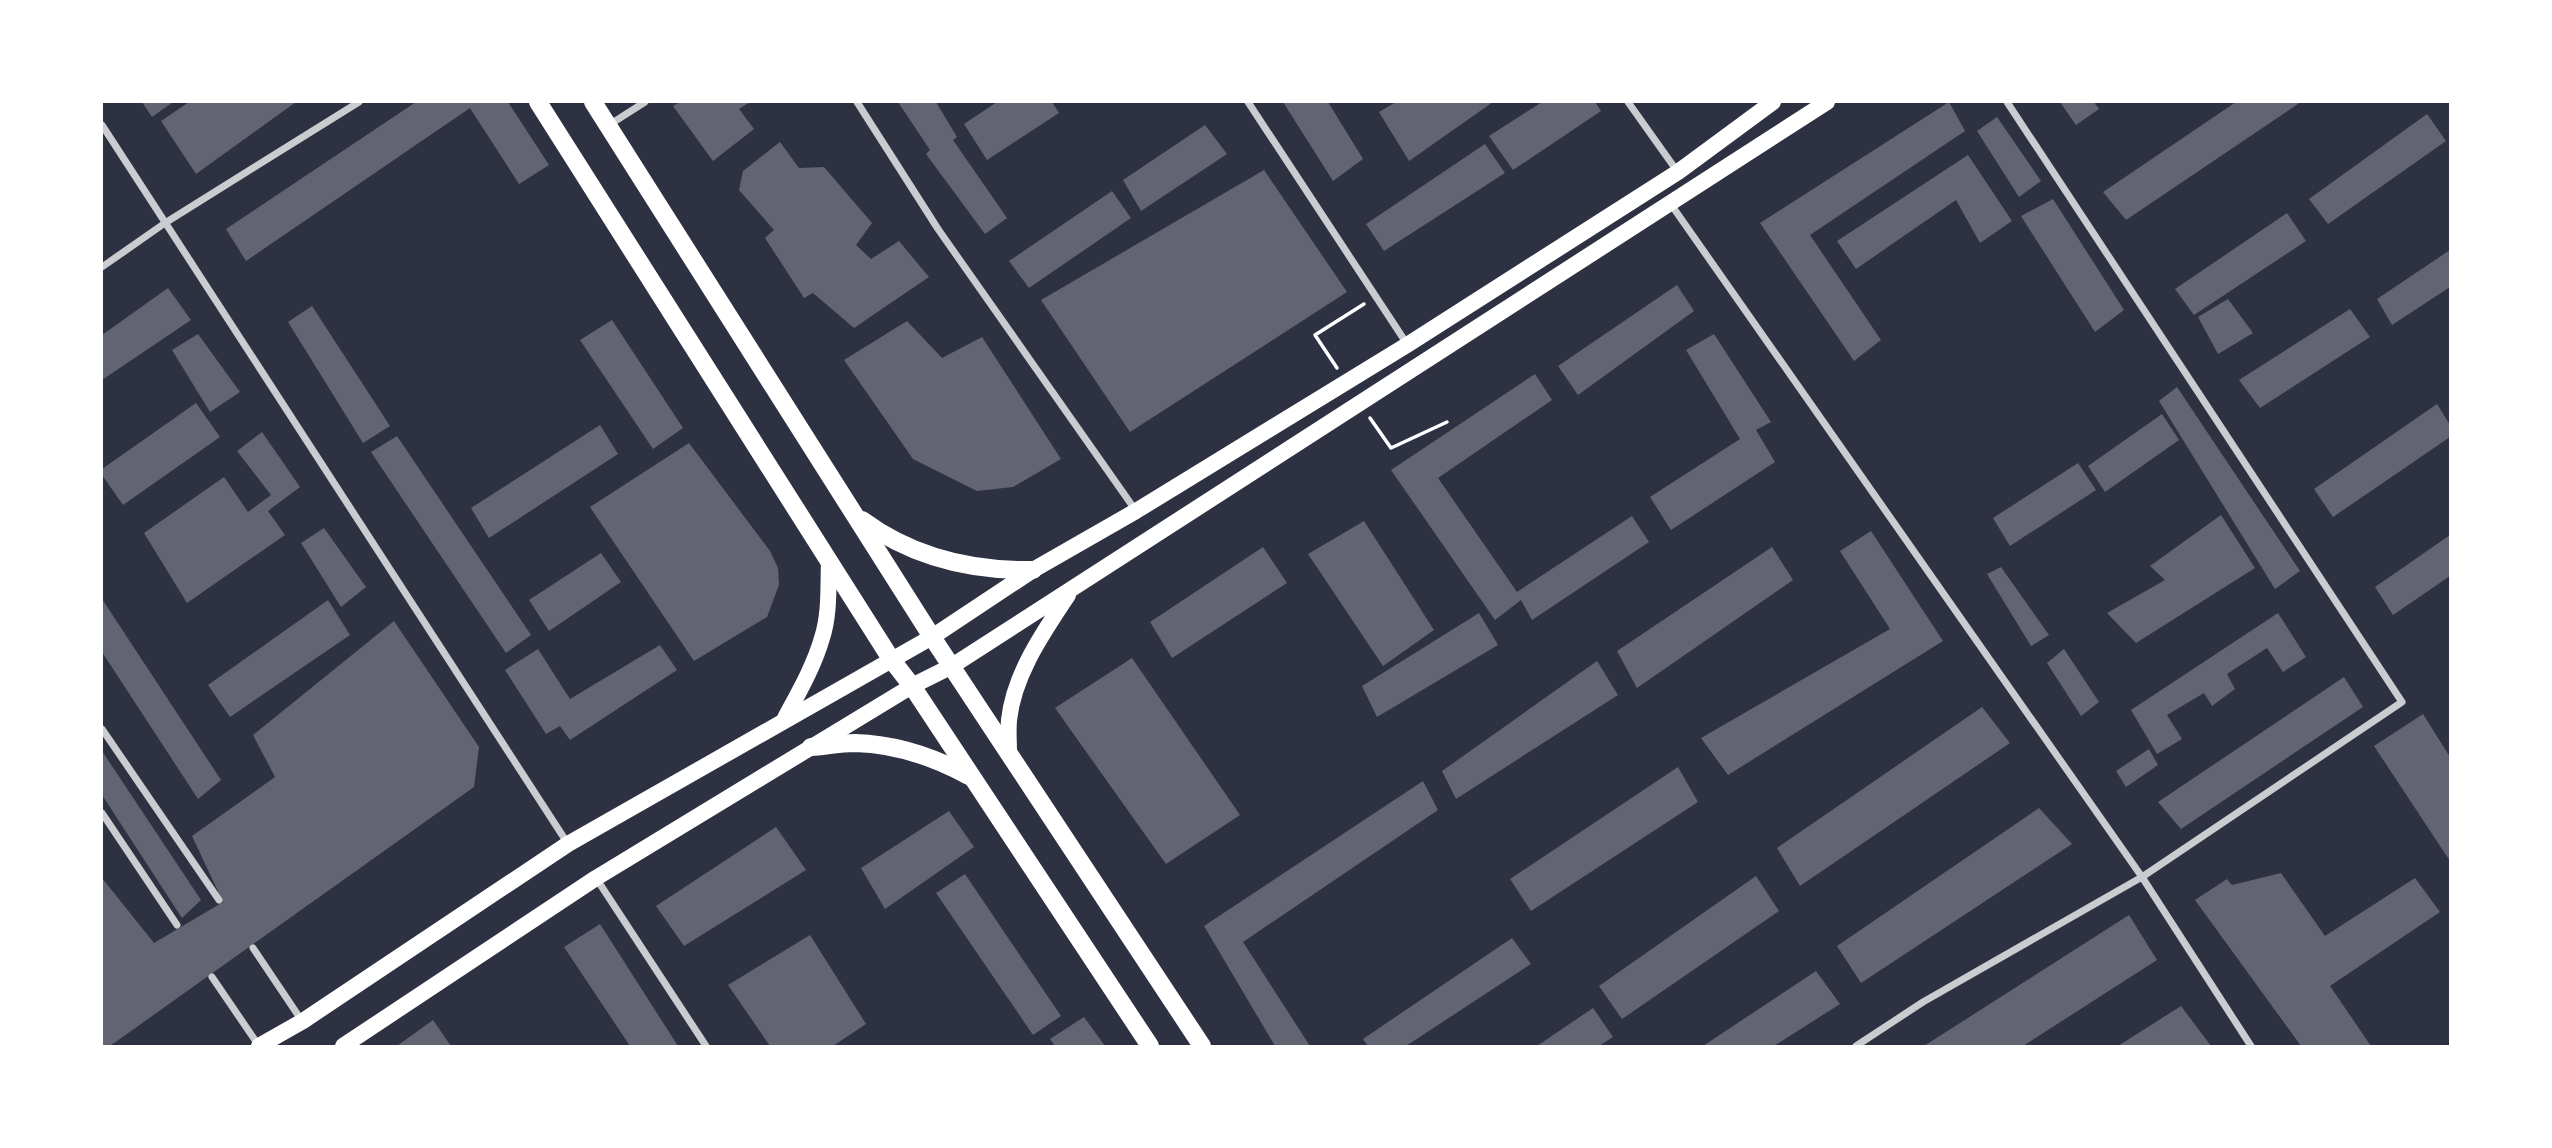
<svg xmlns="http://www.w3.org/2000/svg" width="2552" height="1148" viewBox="0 0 2552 1148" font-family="Commissioner,sans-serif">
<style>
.building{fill:#626471}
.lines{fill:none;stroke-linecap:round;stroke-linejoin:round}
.path{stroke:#fff;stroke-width:3.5}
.minor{stroke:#caccd0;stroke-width:7}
.primary{stroke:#fff;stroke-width:16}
.trunk{stroke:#fff;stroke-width:18}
</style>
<rect width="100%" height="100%" fill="#2d3142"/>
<g class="building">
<polygon points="142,102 173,102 152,117"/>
<polygon points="189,102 296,102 196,174 161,121"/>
<polygon points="416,102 508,102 549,165 519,184 470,108 246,261 226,229"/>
<polygon points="680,102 750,102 739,109 754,129 713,161 673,106"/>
<polygon points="898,102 936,102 957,137 953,140 1007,218 985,234 926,154 930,150"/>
<polygon points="997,102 1052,102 1059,113 987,160 964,124"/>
<polygon points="1283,102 1328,102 1363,159 1333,181"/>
<polygon points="1396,102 1493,102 1409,161 1379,112"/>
<polygon points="1542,102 1595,102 1601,111 1513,170 1489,136"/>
<polygon points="1949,102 1965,131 1810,235 1881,340 1854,361 1760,223"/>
<polygon points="2060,102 2094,102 2099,109 2076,125"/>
<polygon points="2236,102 2301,102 2126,220 2103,192"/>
<polygon points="2427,114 2446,141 2328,224 2309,199"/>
<polygon points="1997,117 2041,181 2019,197 1977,131"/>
<polygon points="1205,125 1227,154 1141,211 1123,180"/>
<polygon points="780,142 799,168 824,167 872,223 856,245 871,259 899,241 929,277 854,328 813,293 804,298 765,238 774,230 739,190 743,171"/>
<polygon points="1485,144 1505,173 1384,251 1366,224"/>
<polygon points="1968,155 2012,221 1980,243 1956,200 1856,269 1837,241"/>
<polygon points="1264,170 1347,292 1130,432 1041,300"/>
<polygon points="1112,191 1131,218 1029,288 1009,261"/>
<polygon points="2053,199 2124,310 2095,332 2021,216"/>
<polygon points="2287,213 2306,241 2194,315 2175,289"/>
<polygon points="2450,250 2450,287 2392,325 2377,299"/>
<polygon points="1677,285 1694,311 1578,395 1558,366"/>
<polygon points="168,288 191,320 102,380 102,335"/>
<polygon points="2228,299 2253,333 2218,354 2198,317"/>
<polygon points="312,306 390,426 363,443 288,322"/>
<polygon points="2350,309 2370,337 2260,408 2239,380"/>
<polygon points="612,320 683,428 653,449 580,340"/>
<polygon points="907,321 942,358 982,337 1061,459 1013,487 977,491 913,459 844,360"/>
<polygon points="198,334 240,392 210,412 172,350"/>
<polygon points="1714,334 1771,422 1756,430 1775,462 1671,530 1650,497 1740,439 1686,350"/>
<polygon points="1535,374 1552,400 1438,478 1517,592 1632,516 1649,542 1532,620 1521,600 1495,620 1391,470"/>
<polygon points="2177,387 2300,571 2275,589 2159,401"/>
<polygon points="196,403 220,437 123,505 102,475 102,469"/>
<polygon points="2437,404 2450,425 2450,437 2333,517 2314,489"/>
<polygon points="2162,414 2179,440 2105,492 2088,466"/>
<polygon points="600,425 618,454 489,538 471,508"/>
<polygon points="262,432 300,487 268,511 285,535 187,603 144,533 224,477 248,512 271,495 237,451"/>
<polygon points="397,436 531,635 506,653 371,452"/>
<polygon points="689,443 770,551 778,568 779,585 767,617 694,661 590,507"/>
<polygon points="2078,463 2096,490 2010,546 1993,518"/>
<polygon points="2221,515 2255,568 2136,643 2107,613 2165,580 2150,566"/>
<polygon points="1364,521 1434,630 1383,666 1308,554"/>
<polygon points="324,528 366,587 341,607 301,543"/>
<polygon points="1871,531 1943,641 1728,775 1701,738 1890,629 1840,551"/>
<polygon points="2450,535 2450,576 2393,615 2375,587"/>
<polygon points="1263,547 1287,583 1172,658 1150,622"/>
<polygon points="1772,547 1793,580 1637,688 1617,651"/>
<polygon points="601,553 621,582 549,631 529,600"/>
<polygon points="2001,567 2049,635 2031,646 1987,574"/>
<polygon points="102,599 221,780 198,799 102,652"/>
<polygon points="328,600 350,635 230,717 208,685"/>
<polygon points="1479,613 1498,645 1377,717 1362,686"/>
<polygon points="2278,613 2306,657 2283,672 2267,648 2227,674 2235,689 2212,706 2204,693 2167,715 2182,739 2157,754 2131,710"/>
<polygon points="394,621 479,747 474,787 110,1046 102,1046 102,878 154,943 223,902 192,836 275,777 253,735"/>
<polygon points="660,645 677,670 570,740 560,726 546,734 505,670 538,649 570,699"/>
<polygon points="2064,649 2099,702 2081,716 2047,663"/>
<polygon points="1132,658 1240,815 1166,864 1055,708"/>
<polygon points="1597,661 1618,695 1456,799 1442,771"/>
<polygon points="2344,677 2363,707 2181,829 2158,802"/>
<polygon points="1982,707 2010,743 1800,886 1777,848"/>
<polygon points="2423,714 2450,757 2450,861 2374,746"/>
<polygon points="2149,749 2158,765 2126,787 2116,771"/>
<polygon points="102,751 201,900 182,918 102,795"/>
<polygon points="1678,767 1698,802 1531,911 1510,879"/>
<polygon points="1423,781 1438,810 1243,942 1310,1046 1275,1046 1204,926"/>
<polygon points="2039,808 2072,844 1861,983 1837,946"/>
<polygon points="949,811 974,847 885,909 861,868"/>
<polygon points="776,827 806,870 684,946 656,906"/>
<polygon points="2281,873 2325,936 2415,878 2440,912 2330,986 2371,1046 2301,1046 2195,900 2227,879 2232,885"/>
<polygon points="965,874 1061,1016 1033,1035 936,893"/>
<polygon points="1756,876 1779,911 1622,1019 1599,986"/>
<polygon points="2129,915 2157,960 2023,1046 1924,1046"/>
<polygon points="600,924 678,1046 630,1046 564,947"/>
<polygon points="810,935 866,1024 833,1046 770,1046 728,985"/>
<polygon points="1512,938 1531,964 1406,1046 1368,1046 1363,1039"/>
<polygon points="1816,971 1840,1004 1774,1046 1703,1046"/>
<polygon points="2181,1006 2211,1046 2118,1046"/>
<polygon points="1593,1008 1613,1037 1599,1046 1537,1046"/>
<polygon points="1084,1017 1105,1046 1055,1046 1050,1039"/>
<polygon points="433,1020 451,1046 397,1046"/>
</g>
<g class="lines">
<g class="path">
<polyline points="1337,368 1315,335 1364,304"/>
<polyline points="1370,418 1391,448 1447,422"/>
</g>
<g class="minor">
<polyline points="857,102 938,229 1136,511"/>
<polyline points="1248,102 1407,344"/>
<polyline points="1628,102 1677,171"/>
<polyline points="102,125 568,844"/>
<polyline points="609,125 645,102"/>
<polyline points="1670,203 2142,877 2251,1046"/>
<polyline points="102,267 165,223 359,102"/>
<polyline points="102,729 219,900"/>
<polyline points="102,813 177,925"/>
<polyline points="596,878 706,1046"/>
<polyline points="253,948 302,1021"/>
<polyline points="212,977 259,1046"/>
<polyline points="1856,1046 1923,1002 2142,877 2402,702 2007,102"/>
</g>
<g class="primary">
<path d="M785 718C799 692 814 666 822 638 830 614 828 585 829 561"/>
<path d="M1009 753C1009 742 1008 731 1009 720 1014 674 1043 633 1068 595"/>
<polyline points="259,1046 303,1021 568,844 932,637 1033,570 1136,511 1407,345 1678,172 1773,102"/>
<polyline points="343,1046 596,878 912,686 952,666 1827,102"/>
</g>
<g class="trunk">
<polyline points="538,102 891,659 912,686 1150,1046"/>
<polyline points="593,102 932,637 1202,1046"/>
<path d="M862 520C912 557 972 571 1033 570"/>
<path d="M811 747C825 746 840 743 855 743 895 744 934 757 969 776"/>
</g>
</g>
<rect width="2552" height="1148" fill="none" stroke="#ffffff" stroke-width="206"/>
</svg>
